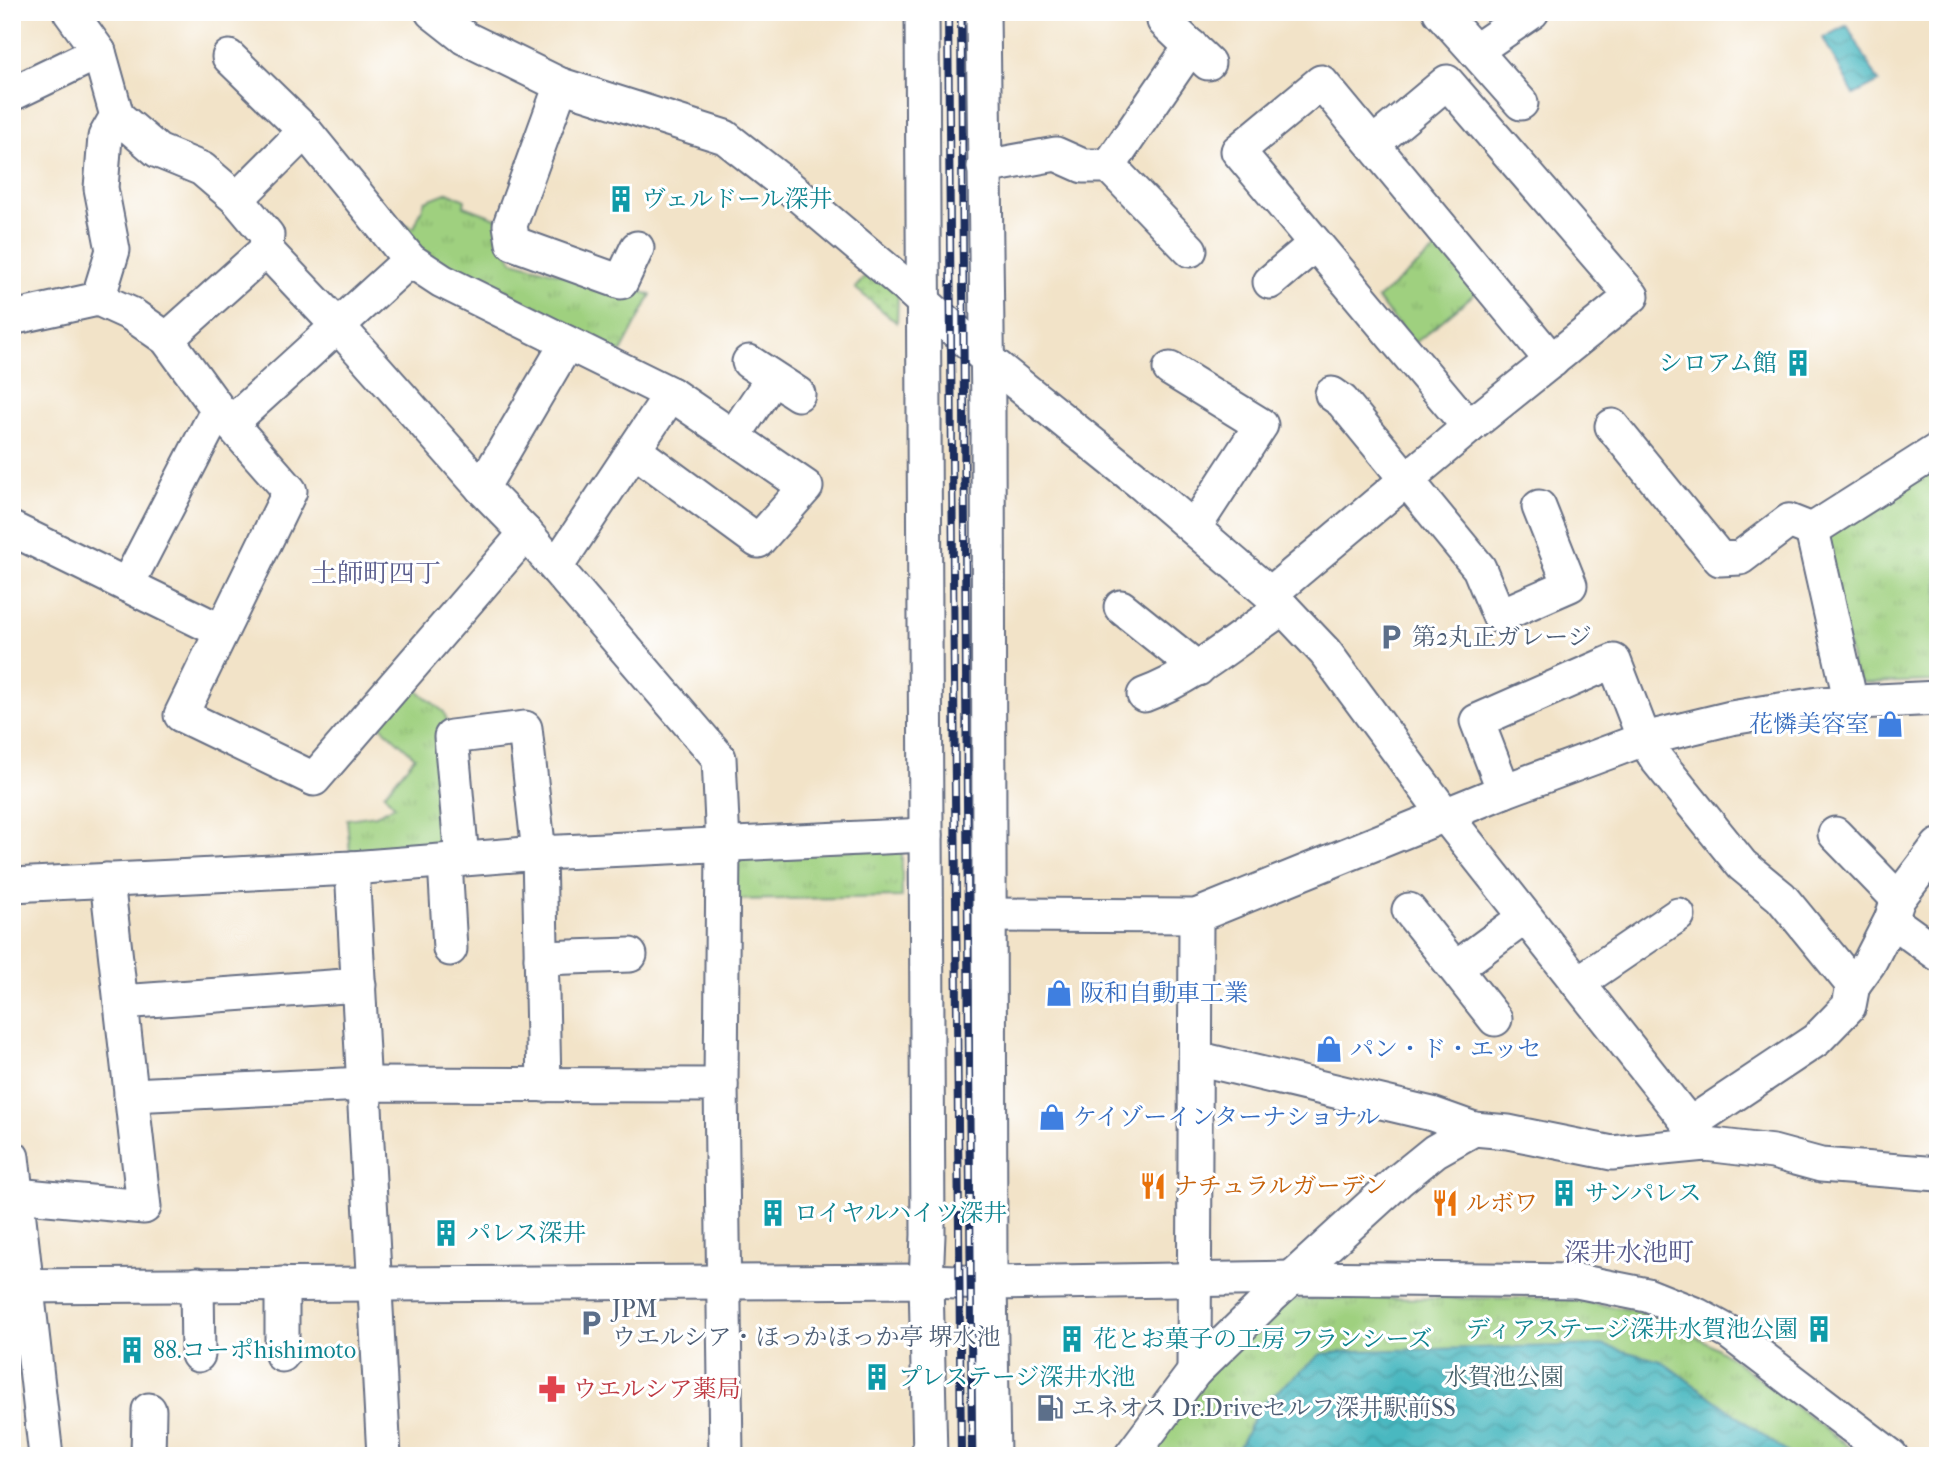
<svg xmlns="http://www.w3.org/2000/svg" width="1950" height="1468" viewBox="0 0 1950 1468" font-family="'IM FELL French Canon','Noto Serif JP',serif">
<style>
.grass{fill:url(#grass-dots);stroke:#5d806e;stroke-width:2}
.park{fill:url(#park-tufts);stroke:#5d806e;stroke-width:2}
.water{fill:url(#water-waves);stroke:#32748f;stroke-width:2}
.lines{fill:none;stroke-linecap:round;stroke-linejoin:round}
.minor-casing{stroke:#666e83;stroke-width:37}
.minor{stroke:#fff;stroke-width:33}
.rail-casing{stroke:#1b2f5e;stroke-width:8}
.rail{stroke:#fff;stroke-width:5;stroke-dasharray:16;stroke-linecap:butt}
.labels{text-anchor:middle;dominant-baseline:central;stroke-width:6;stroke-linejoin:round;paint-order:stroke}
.culture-label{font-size:24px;fill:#0d838f;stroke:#fff;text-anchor:start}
.service-label{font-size:24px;fill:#4e5e75;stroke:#fff;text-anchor:start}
.shop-label{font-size:24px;fill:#366cbe;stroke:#fff;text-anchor:start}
.food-label{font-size:24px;fill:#c56008;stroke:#fff;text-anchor:start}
.park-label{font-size:24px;fill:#435f68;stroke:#fff}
.health-label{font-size:24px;fill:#be3a42;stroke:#fff;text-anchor:start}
.neighbourhood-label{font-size:26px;fill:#55598a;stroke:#fff}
</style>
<defs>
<pattern id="grass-dots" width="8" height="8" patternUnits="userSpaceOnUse" patternTransform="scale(1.75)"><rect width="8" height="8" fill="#9fd07f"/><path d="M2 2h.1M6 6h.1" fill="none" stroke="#88b370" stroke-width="1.8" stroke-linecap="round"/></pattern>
<pattern id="park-tufts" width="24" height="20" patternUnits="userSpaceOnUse" patternTransform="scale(1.75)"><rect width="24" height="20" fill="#9fd07f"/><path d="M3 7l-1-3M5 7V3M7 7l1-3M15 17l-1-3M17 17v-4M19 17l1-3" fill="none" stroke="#88b370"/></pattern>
<pattern id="water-waves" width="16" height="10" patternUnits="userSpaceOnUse" patternTransform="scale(1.75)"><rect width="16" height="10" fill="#49b8c0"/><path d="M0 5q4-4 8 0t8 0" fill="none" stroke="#3c969f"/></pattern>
</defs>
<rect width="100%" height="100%" fill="#fff"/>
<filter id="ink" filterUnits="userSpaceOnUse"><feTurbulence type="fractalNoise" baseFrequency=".0143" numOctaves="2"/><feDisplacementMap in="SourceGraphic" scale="14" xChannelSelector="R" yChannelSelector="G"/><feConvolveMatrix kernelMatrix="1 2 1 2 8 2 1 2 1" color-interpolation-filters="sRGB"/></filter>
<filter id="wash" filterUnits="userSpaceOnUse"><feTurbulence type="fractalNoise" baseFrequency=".00686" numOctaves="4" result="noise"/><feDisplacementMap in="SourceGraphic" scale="28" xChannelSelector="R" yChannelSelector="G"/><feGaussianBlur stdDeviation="1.57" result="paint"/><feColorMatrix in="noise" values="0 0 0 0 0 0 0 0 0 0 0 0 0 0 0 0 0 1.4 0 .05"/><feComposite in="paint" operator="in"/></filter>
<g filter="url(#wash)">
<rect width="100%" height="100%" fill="#f2e3c8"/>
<polygon class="grass" points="871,270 898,292 897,323 855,288"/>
<g class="park">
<polygon points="448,192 465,200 464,206 499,219 501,238 513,261 623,291 628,287 651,295 619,356 422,261 400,234 407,225 414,228 425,201"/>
<polygon points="1441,245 1479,290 1414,344 1377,299"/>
<polygon points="1938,464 1938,681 1864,683 1855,678 1825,538"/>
<polygon points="407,682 444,712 449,726 449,841 443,848 350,853 347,819 376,815 395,806 384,794 415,757 375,721"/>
<polygon points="902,846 902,897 734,900 735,862 741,855"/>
<polygon points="1560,1298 1632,1310 1664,1321 1705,1341 1730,1357 1861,1456 1148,1456 1207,1373 1283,1303 1293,1300 1309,1299"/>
</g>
<g class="water">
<polygon points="1847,25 1879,82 1854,95 1823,38"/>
<polygon points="1601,1345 1661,1361 1792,1456 1234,1456 1261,1405 1321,1354 1352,1351"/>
</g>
</g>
<g filter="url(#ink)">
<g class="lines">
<defs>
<g id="minor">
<polyline points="70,12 99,52 117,116 158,151 202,169 237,199 267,235 266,250 338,326 482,488 526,533 719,758 723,845 721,1085 726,1456"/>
<polyline points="432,12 465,38 561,85 725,137 790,188 907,287 987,359 1141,483 1270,594 1325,652 1446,816 1705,1144"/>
<polyline points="922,12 928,1235 926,1281 930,1456"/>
<polyline points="983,12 988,409 990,1283 993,1456"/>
<polyline points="1440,12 1475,51 1532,12"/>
<polyline points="1164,21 1208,63"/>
<polyline points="1475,51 1521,103"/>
<polyline points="229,57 305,131 410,260 442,281 671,394 806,487 758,541 634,450"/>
<polyline points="561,85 510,225 513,243 621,282 637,248"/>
<polyline points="12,94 99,52"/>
<polyline points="1109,166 1191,46"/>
<polyline points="984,167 1056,154 1083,166 1109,166 1190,250"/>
<polyline points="237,199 305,131"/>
<polyline points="1270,282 1315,244"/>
<polyline points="98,299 113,250 101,188 105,137 117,116"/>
<polyline points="12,318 98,299 131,314 167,339 218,409 290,491 181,715 314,779 526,533"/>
<polyline points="167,339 266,250"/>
<polyline points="749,362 798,394"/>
<polyline points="1170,369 1261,425 1194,528"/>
<polyline points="1332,394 1342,401 1479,568 1499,616 1570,585 1539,507"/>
<polyline points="230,424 410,260"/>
<polyline points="1612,426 1720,559 1740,558 1789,521 1812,530"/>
<polyline points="1469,427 1238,151 1321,82 1552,361"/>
<polyline points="733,437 772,379"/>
<polyline points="482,488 567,343"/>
<polyline points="12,529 221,631"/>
<polyline points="556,567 671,394"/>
<polyline points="127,585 218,409"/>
<polyline points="1270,594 1469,427 1632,296 1447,82 1373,144"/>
<polyline points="1121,607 1198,669"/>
<path d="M1144 695C1196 676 1237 638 1283 608"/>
<polyline points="1851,703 1812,530 1938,450"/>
<polyline points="1504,791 1477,721 1614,661 1644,739 1658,761 1742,865 1781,897 1853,985 1869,963 1891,920 1898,899 1938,846"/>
<polyline points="1835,834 1898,899"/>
<polyline points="462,859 451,737 525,728 539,853 544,1085"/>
<polyline points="445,861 450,949"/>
<polyline points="352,868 384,1456"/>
<polyline points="12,885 352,868 539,853 926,835"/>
<polyline points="1409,910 1495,1019"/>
<polyline points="991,915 1196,916 1504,791 1644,739 1731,718 1818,704 1938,698"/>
<polyline points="1891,920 1938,954"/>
<polyline points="541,958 630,955"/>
<polyline points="1456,968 1525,917"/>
<polyline points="1578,983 1678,915"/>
<polyline points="121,1002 359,985"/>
<polyline points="1196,1058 1432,1114 1474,1129"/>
<polyline points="131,1095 365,1084 721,1085"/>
<polyline points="1690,1124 1816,1040 1849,1006 1853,985"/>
<polyline points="12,1157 46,1456"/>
<polyline points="16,1195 144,1207 107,880"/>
<polyline points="197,1284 198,1355"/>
<polyline points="282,1284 282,1355"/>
<polyline points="12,1286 926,1281 990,1283 1293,1278 1577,1281 1647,1295 1697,1315 1730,1333 1891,1456"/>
<polyline points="1194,1372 1196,916"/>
<polyline points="148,1456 149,1410"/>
<polyline points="1131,1456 1194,1372 1273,1295 1398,1181 1435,1151 1474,1129 1508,1132 1612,1153 1705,1144 1773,1152 1821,1165 1938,1174"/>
</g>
</defs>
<use href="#minor" class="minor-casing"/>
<use href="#minor" class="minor"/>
<defs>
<g id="rail">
<polyline points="948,12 961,1456"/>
<polyline points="961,12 972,1456"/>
</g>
</defs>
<use href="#rail" class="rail-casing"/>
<use href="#rail" class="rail"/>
</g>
</g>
<defs>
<symbol id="building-bare" viewBox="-9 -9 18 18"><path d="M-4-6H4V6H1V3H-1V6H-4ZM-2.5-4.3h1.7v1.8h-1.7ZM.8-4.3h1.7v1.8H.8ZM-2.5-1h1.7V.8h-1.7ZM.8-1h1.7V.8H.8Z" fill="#0f9aa8" stroke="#fff" stroke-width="2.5" paint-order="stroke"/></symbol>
<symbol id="parking-bare" viewBox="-9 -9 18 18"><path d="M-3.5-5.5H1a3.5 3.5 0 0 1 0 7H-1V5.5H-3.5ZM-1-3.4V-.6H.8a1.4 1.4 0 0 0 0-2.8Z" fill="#5c6f8a" stroke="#fff" stroke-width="2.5" paint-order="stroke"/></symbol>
<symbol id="shop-bare" viewBox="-9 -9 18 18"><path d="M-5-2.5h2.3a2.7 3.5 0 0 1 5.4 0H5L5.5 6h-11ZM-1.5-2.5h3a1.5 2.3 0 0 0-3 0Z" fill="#3f7fe0" stroke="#fff" stroke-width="2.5" paint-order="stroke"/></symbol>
<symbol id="restaurant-bare" viewBox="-9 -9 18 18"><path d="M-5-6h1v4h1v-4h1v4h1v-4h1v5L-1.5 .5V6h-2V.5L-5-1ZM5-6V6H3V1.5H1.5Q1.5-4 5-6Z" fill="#e8710a" stroke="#fff" stroke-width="2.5" paint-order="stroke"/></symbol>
<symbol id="pharmacy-bare" viewBox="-9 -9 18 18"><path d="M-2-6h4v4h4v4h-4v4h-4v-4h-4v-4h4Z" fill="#e0444e" stroke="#fff" stroke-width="2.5" paint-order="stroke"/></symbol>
<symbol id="fuel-bare" viewBox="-9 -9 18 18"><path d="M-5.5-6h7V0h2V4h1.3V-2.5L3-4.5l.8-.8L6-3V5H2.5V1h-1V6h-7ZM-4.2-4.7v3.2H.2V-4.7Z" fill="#5c6f8a" stroke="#fff" stroke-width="2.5" paint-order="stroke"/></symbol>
</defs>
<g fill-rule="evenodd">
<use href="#building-bare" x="602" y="180" width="38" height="38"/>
<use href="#building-bare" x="1779" y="344" width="38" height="38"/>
<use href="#parking-bare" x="1372" y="618" width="38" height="38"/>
<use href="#shop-bare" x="1871" y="705" width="38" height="38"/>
<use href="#shop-bare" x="1040" y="974" width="38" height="38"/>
<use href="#shop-bare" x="1310" y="1030" width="38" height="38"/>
<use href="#shop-bare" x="1033" y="1098" width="38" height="38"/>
<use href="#restaurant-bare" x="1134" y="1167" width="38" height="38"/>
<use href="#building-bare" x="1545" y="1174" width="38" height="38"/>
<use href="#restaurant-bare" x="1426" y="1184" width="38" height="38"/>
<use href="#building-bare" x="754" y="1194" width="38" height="38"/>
<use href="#building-bare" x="427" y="1214" width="38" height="38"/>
<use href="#parking-bare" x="572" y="1304" width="38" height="38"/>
<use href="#building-bare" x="1800" y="1310" width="38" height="38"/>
<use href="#building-bare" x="1053" y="1320" width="38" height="38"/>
<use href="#building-bare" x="113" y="1331" width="38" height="38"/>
<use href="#building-bare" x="858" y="1358" width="38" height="38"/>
<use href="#pharmacy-bare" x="533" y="1370" width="38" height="38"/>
<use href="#fuel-bare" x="1031" y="1389" width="38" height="38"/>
</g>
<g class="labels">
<g class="culture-label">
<text x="642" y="199">ヴェルドール深井</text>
<text x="1777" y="363" text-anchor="end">シロアム館</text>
<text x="1585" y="1193">サンパレス</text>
<text x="794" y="1213">ロイヤルハイツ深井</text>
<text x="467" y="1233">パレス深井</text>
<text x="1798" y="1329" text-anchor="end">ディアステージ深井水賀池公園</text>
<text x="1093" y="1339">花とお菓子の工房 フランシーズ</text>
<text x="153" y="1350">88.コーポhishimoto</text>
<text x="898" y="1377">プレステージ深井水池</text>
</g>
<g class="service-label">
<text x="1412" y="637">第2丸正ガレージ</text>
<text x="612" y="1309">JPM<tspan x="612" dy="28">ウエルシア・ほっかほっか亭 堺水池</tspan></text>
<text x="1071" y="1408">エネオス Dr.Driveセルフ深井駅前SS</text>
</g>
<g class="shop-label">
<text x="1869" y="724" text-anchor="end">花憐美容室</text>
<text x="1080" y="993">阪和自動車工業</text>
<text x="1350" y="1049">パン・ド・エッセ</text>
<text x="1073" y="1117">ケイゾーインターナショナル</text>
</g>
<g class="food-label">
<text x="1174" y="1186">ナチュラルガーデン</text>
<text x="1466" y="1203">ルボワ</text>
</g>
<g class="park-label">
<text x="1504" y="1377">水賀池公園</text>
</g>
<g class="health-label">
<text x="573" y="1389">ウエルシア薬局</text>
</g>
<g class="neighbourhood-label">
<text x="376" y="573">土師町四丁</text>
<text x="1629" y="1252">深井水池町</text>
</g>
</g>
<rect width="1950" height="1468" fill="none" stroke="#fff" stroke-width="42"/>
</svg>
